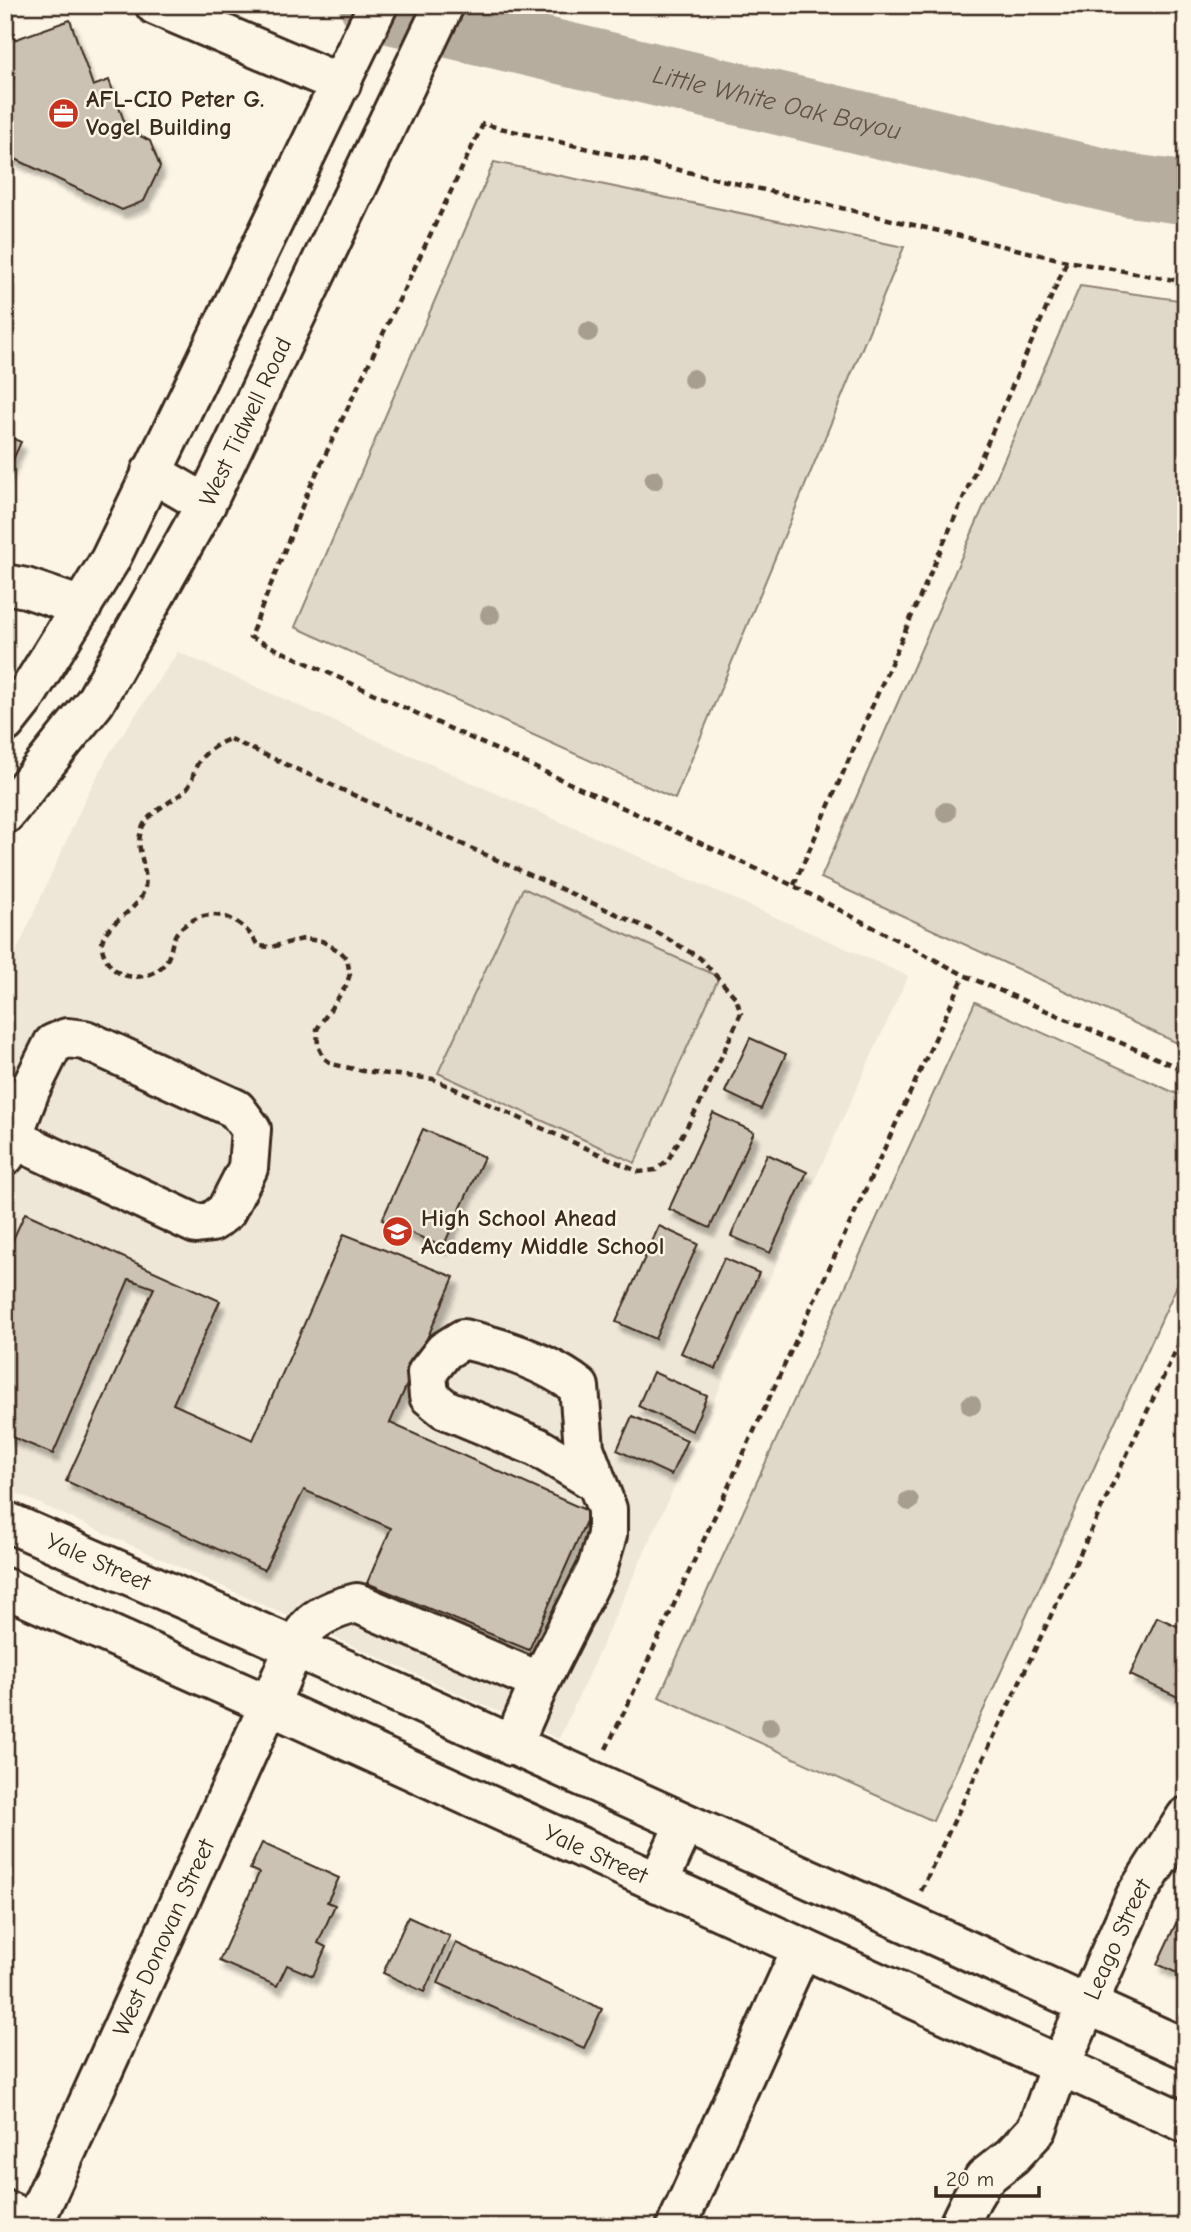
<svg xmlns="http://www.w3.org/2000/svg" width="1191" height="2232" viewBox="0 0 1191 2232" font-family="'Comic Neue',sans-serif">
<style>
.built{fill:#eee6d6}
.green{fill:#e0d8c8;stroke:#8e8173;stroke-width:2}
.lines{fill:none;stroke-linecap:round;stroke-linejoin:round}
.river{stroke:#b7ad9e;stroke-width:63}
.building{fill:#ccc2b3;stroke:#3b2a1e;stroke-width:2;filter:url(#shadow)}
.minor-casing{stroke:#3b2a1e;stroke-width:44}
.major-casing{stroke:#3b2a1e;stroke-width:44}
.path{stroke:#3b2a1e;stroke-width:4.5;stroke-dasharray:7 5;stroke-linecap:butt}
.minor{stroke:#fcf5e5;stroke-width:38}
.major{stroke:#fcf5e5;stroke-width:38}
.tree{fill:#a89e8f}
.labels{text-anchor:middle;dominant-baseline:central;stroke-width:5;stroke-linejoin:round;paint-order:stroke}
.poi-label{font-size:24px;font-weight:bold;fill:#3b2a1e;stroke:#fcf5e5;text-anchor:start}
.street-label{font-size:24px;fill:#3b2a1e;stroke:#fcf5e5}
.water-label{font-size:26px;font-style:italic;fill:#605144;stroke:#fcf5e5}
</style>
<defs>
<filter id="shadow"><feDropShadow dx="4.5" dy="8" stdDeviation="2" flood-color="#0004"/></filter>
</defs>
<rect width="100%" height="100%" fill="#fcf5e5"/>
<filter id="ink" filterUnits="userSpaceOnUse"><feTurbulence type="fractalNoise" baseFrequency=".0143" numOctaves="2"/><feDisplacementMap in="SourceGraphic" scale="14" xChannelSelector="R" yChannelSelector="G"/><feConvolveMatrix kernelMatrix="1 2 1 2 8 2 1 2 1" color-interpolation-filters="sRGB"/></filter>
<g filter="url(#ink)">
<polygon class="built" points="178,652 908,976 559,1739 5,1488 5,977 88,793 110,753"/>
<g class="green">
<polygon points="494,162 904,247 675,799 295,627"/>
<polygon points="1080,286 1186,301 1186,1047 821,878"/>
<polygon points="523,888 719,977 635,1163 438,1073"/>
<polygon points="975,1002 1186,1098 1186,1266 933,1821 659,1697"/>
</g>
<g class="lines">
<path class="river" id="s1" d="M371 5 388 12 1127 185 1186 193"/>
</g>
<g class="building">
<polygon points="70,20 93,86 109,80 127,129 150,141 160,167 144,201 122,210 5,154 5,96 14,78 5,52 5,43"/>
<polygon points="5,435 21,442 5,477"/>
<polygon points="750,1038 786,1054 761,1109 725,1092"/>
<polygon points="713,1113 754,1132 710,1228 669,1209"/>
<polygon points="423,1129 484,1157 443,1247 382,1220"/>
<polygon points="767,1154 807,1172 770,1253 731,1236"/>
<polygon points="25,1213 220,1301 173,1404 253,1440 344,1234 454,1277 390,1423 590,1512 529,1650 367,1583 391,1528 304,1490 264,1570 66,1481 154,1288 129,1279 53,1454 5,1434 5,1257"/>
<polygon points="659,1226 698,1244 655,1339 616,1322"/>
<polygon points="724,1258 759,1273 716,1369 681,1353"/>
<polygon points="653,1372 707,1396 692,1431 638,1406"/>
<polygon points="632,1416 687,1440 671,1475 617,1450"/>
<polygon points="1157,1617 1186,1630 1186,1687 1180,1698 1130,1675"/>
<polygon points="262,1843 339,1878 327,1902 335,1905 318,1943 326,1947 313,1976 287,1965 277,1986 219,1961 259,1873 250,1869"/>
<polygon points="1186,1902 1186,1977 1157,1964"/>
<polygon points="408,1917 450,1936 424,1992 383,1973"/>
<polygon points="456,1943 602,2009 584,2048 438,1983"/>
</g>
<g class="lines">
<defs>
<g id="minor">
<polyline points="155,5 341,84"/>
<polyline points="5,584 26,588 82,607"/>
<polyline points="5,1156 30,1090 53,1044 67,1038 85,1040 236,1109 251,1129 248,1168 226,1211 212,1222 196,1224 12,1138"/>
<path d="M512 1746 540 1682 597 1569 607 1535V1509L584 1448 579 1387C547 1362 503 1348 463 1339L444 1351 427 1373 429 1396 445 1409 537 1447 597 1483"/>
<polyline points="5,2210 34,2223"/>
<path id="s2" d="M32 2227 269 1705C279 1684 296 1637 312 1623 325 1612 341 1607 357 1603L540 1682"/>
<polyline points="676,2227 802,1948"/>
<path id="s3" d="M958 2227 972 2198 984 2178 1012 2156 1037 2129 1060 2066 1136 1895 1186 1817"/>
</g>
<g id="major">
<polyline points="151,472 206,504"/>
<polyline points="5,723 24,699 110,560 378,5"/>
<path id="s4" d="M5 814 95 702 206 504 444 5"/>
<path id="s5" d="M5 1521 351 1672 1186 2049"/>
<path id="s6" d="M5 1588 269 1705 1186 2123"/>
<polyline points="658,1883 685,1824"/>
</g>
</defs>
<use href="#minor" class="minor-casing"/>
<use href="#major" class="major-casing"/>
<g class="path">
<polyline points="1186,282 1067,261 483,124 309,489 250,637 794,886 964,975 1186,1071"/>
<path d="M230 739 656 932 700 958 736 998 741 1013 703 1098 668 1160 656 1170 639 1172 433 1079 363 1071 332 1064 324 1058 318 1046 317 1029 346 986 350 974 347 959 341 952 322 941 303 939 271 947 258 946C242 915 207 903 179 930 170 939 173 953 165 963 153 980 122 982 110 965 83 928 132 920 143 893 152 872 134 852 141 831 147 810 174 803 187 788 192 782 193 776 195 769 201 754 216 744 230 739Z"/>
<polyline points="794,885 1067,261"/>
<polyline points="606,1749 628,1704 964,976"/>
<polyline points="921,1891 1186,1329"/>
</g>
<use href="#minor" class="minor"/>
<use href="#major" class="major"/>
</g>
<g class="tree">
<circle cx="588" cy="332" r="10"/>
<circle cx="693" cy="379" r="10"/>
<circle cx="654" cy="480" r="10"/>
<circle cx="490" cy="615" r="10"/>
<circle cx="946" cy="812" r="10"/>
<circle cx="971" cy="1405" r="10"/>
<circle cx="909" cy="1501" r="10"/>
<circle cx="770" cy="1727" r="10"/>
</g>
</g>
<defs>
<symbol id="office-disc" viewBox="-11 -11 22 22"><circle r="9.5" fill="#c8321e" stroke="#fcf5e5"/><path d="M-6-3h4V-5.5h4V-3h4V5H-6ZM-1-4.5V-3h2v-1.5ZM-6 0V1H6V0Z" fill="#fff"/></symbol>
<symbol id="school-disc" viewBox="-11 -11 22 22"><circle r="9.5" fill="#c8321e" stroke="#fcf5e5"/><path d="M0-5L7-2L0 1L-7-2ZM-4 1L0 2.5L4 1V4Q0 6-4 4Z" fill="#fff"/></symbol>
</defs>
<g fill-rule="evenodd">
<use href="#office-disc" x="46" y="96" width="35" height="35"/>
<use href="#school-disc" x="380" y="1214" width="35" height="35"/>
</g>
<g class="labels">
<g class="poi-label">
<text x="86" y="99">AFL-CIO Peter G.<tspan x="86" dy="28">Vogel Building</tspan></text>
<text x="421" y="1218">High School Ahead<tspan x="421" dy="28">Academy Middle School</tspan></text>
</g>
<g class="street-label">
<text stroke="none"><textPath href="#s4" startOffset="462">West Tidwell Road</textPath></text>
<text stroke="none"><textPath href="#s5" startOffset="102">Yale Street</textPath></text>
<text stroke="none"><textPath href="#s6" startOffset="648">Yale Street</textPath></text>
<text stroke="none"><textPath href="#s2" startOffset="318">West Donovan Street</textPath></text>
<text stroke="none"><textPath href="#s3" startOffset="334">Leago Street</textPath></text>
</g>
<g class="water-label">
<text stroke="none"><textPath href="#s1" startOffset="418">Little White Oak Bayou</textPath></text>
</g>
</g>
<rect width="1191" height="2232" fill="none" stroke="#fcf5e5" stroke-width="28"/>
<rect x="14" y="14" width="1163" height="2204" fill="none" stroke="#3b2a1e" stroke-width="2.5" filter="url(#ink)"/>
<path d="M936 2186v10h103v-10" fill="none" stroke="#3b2a1e" stroke-width="3.5"/>
<text x="946" y="2186" font-size="21" fill="#3b2a1e" stroke="#fcf5e5" stroke-width="5" paint-order="stroke">20 m</text>
</svg>
